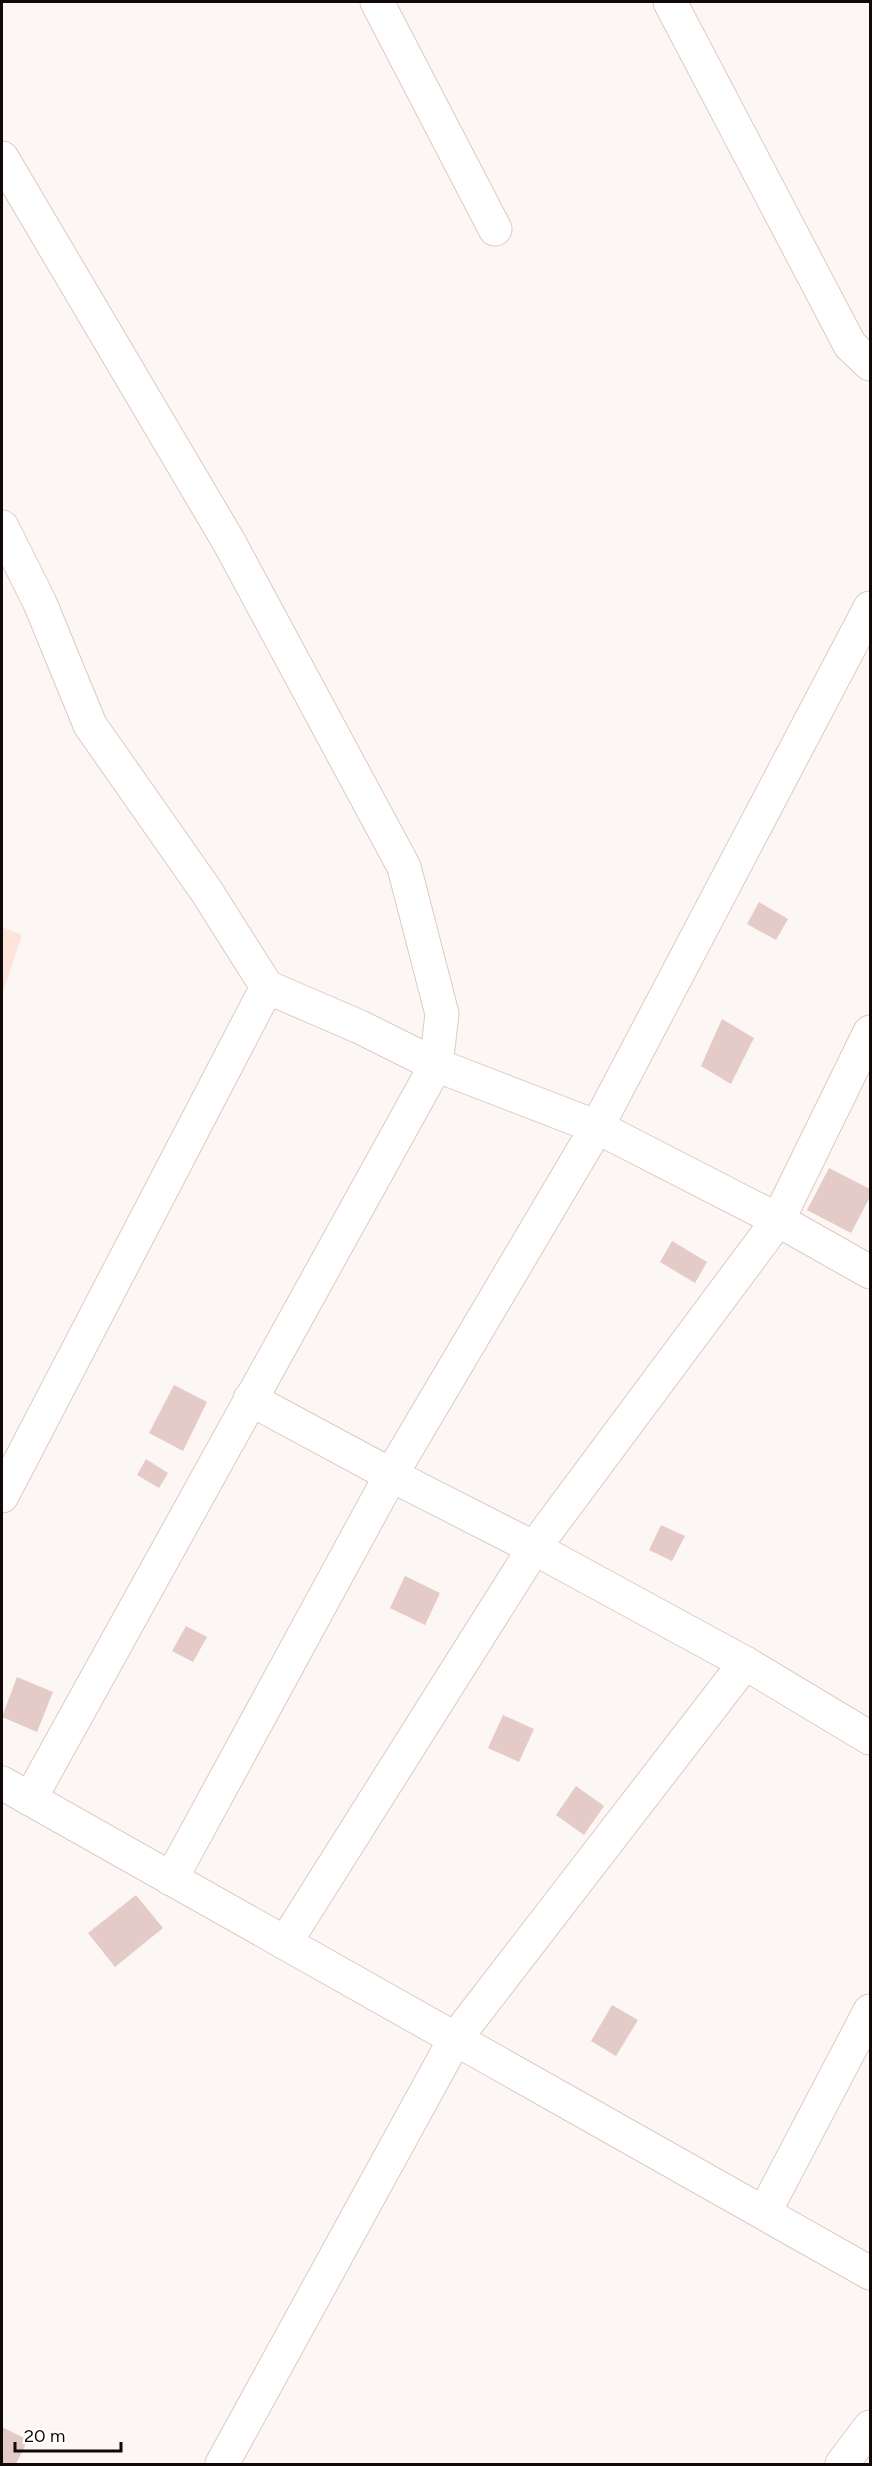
<svg xmlns="http://www.w3.org/2000/svg" width="872" height="2466" viewBox="0 0 872 2466" font-family="Figtree,sans-serif">
<style>
.built{fill:#ffe4db}
.building{fill:#e4cbc7}
.lines{fill:none;stroke-linecap:round;stroke-linejoin:round}
.minor-casing{stroke:#e0c9c0;stroke-width:35}
.minor{stroke:#fff;stroke-width:33}
</style>
<rect width="100%" height="100%" fill="#fcf7f5"/>
<polygon class="built" points="2,927 22,935 2,996"/>
<g class="building">
<polygon points="759,902 788,919 776,940 747,924"/>
<polygon points="722,1019 754,1038 731,1084 701,1066"/>
<polygon points="829,1168 870,1189 870,1197 851,1233 807,1210"/>
<polygon points="672,1241 707,1262 695,1283 660,1262"/>
<polygon points="174,1385 207,1402 183,1451 149,1433"/>
<polygon points="146,1459 168,1473 159,1488 137,1475"/>
<polygon points="661,1525 685,1536 672,1561 649,1550"/>
<polygon points="405,1576 440,1593 425,1625 390,1608"/>
<polygon points="186,1626 207,1637 193,1662 172,1651"/>
<polygon points="17,1677 53,1692 37,1732 2,1717"/>
<polygon points="503,1715 534,1729 519,1762 488,1748"/>
<polygon points="576,1786 604,1806 584,1835 556,1815"/>
<polygon points="136,1895 163,1928 115,1967 88,1933"/>
<polygon points="612,2005 638,2020 616,2056 591,2041"/>
<polygon points="2,2427 28,2440 16,2464 2,2464"/>
</g>
<g class="lines">
<defs>
<g id="minor">
<polyline points="377,2 495,229"/>
<polyline points="670,2 850,345 870,364"/>
<polyline points="2,158 229,542 404,867 442,1014 436,1065 30,1799"/>
<polyline points="2,527 40,603 90,725 207,892 267,987 360,1027 436,1065 597,1127 778,1220 870,1272"/>
<polyline points="250,1399 391,1475 534,1548 745,1663 870,1738"/>
<polyline points="2,1496 267,987"/>
<polyline points="2,1783 870,2273"/>
<polyline points="171,1879 391,1475 597,1127 870,608"/>
<polyline points="285,1943 534,1548 778,1220 870,1032"/>
<polyline points="764,2213 870,2011"/>
<polyline points="222,2464 455,2039 745,1663"/>
<polyline points="842,2464 870,2427"/>
</g>
</defs>
<use href="#minor" class="minor-casing"/>
<use href="#minor" class="minor"/>
</g>
<rect width="872" height="2466" fill="none" stroke="#110907" stroke-width="6"/>
<path d="M15 2442v9h106v-9" fill="none" stroke="#110907" stroke-width="3"/>
<text x="24" y="2442" font-size="18" fill="#110907" stroke="#ffffff" stroke-width="4.5" paint-order="stroke">20 m</text>
</svg>
